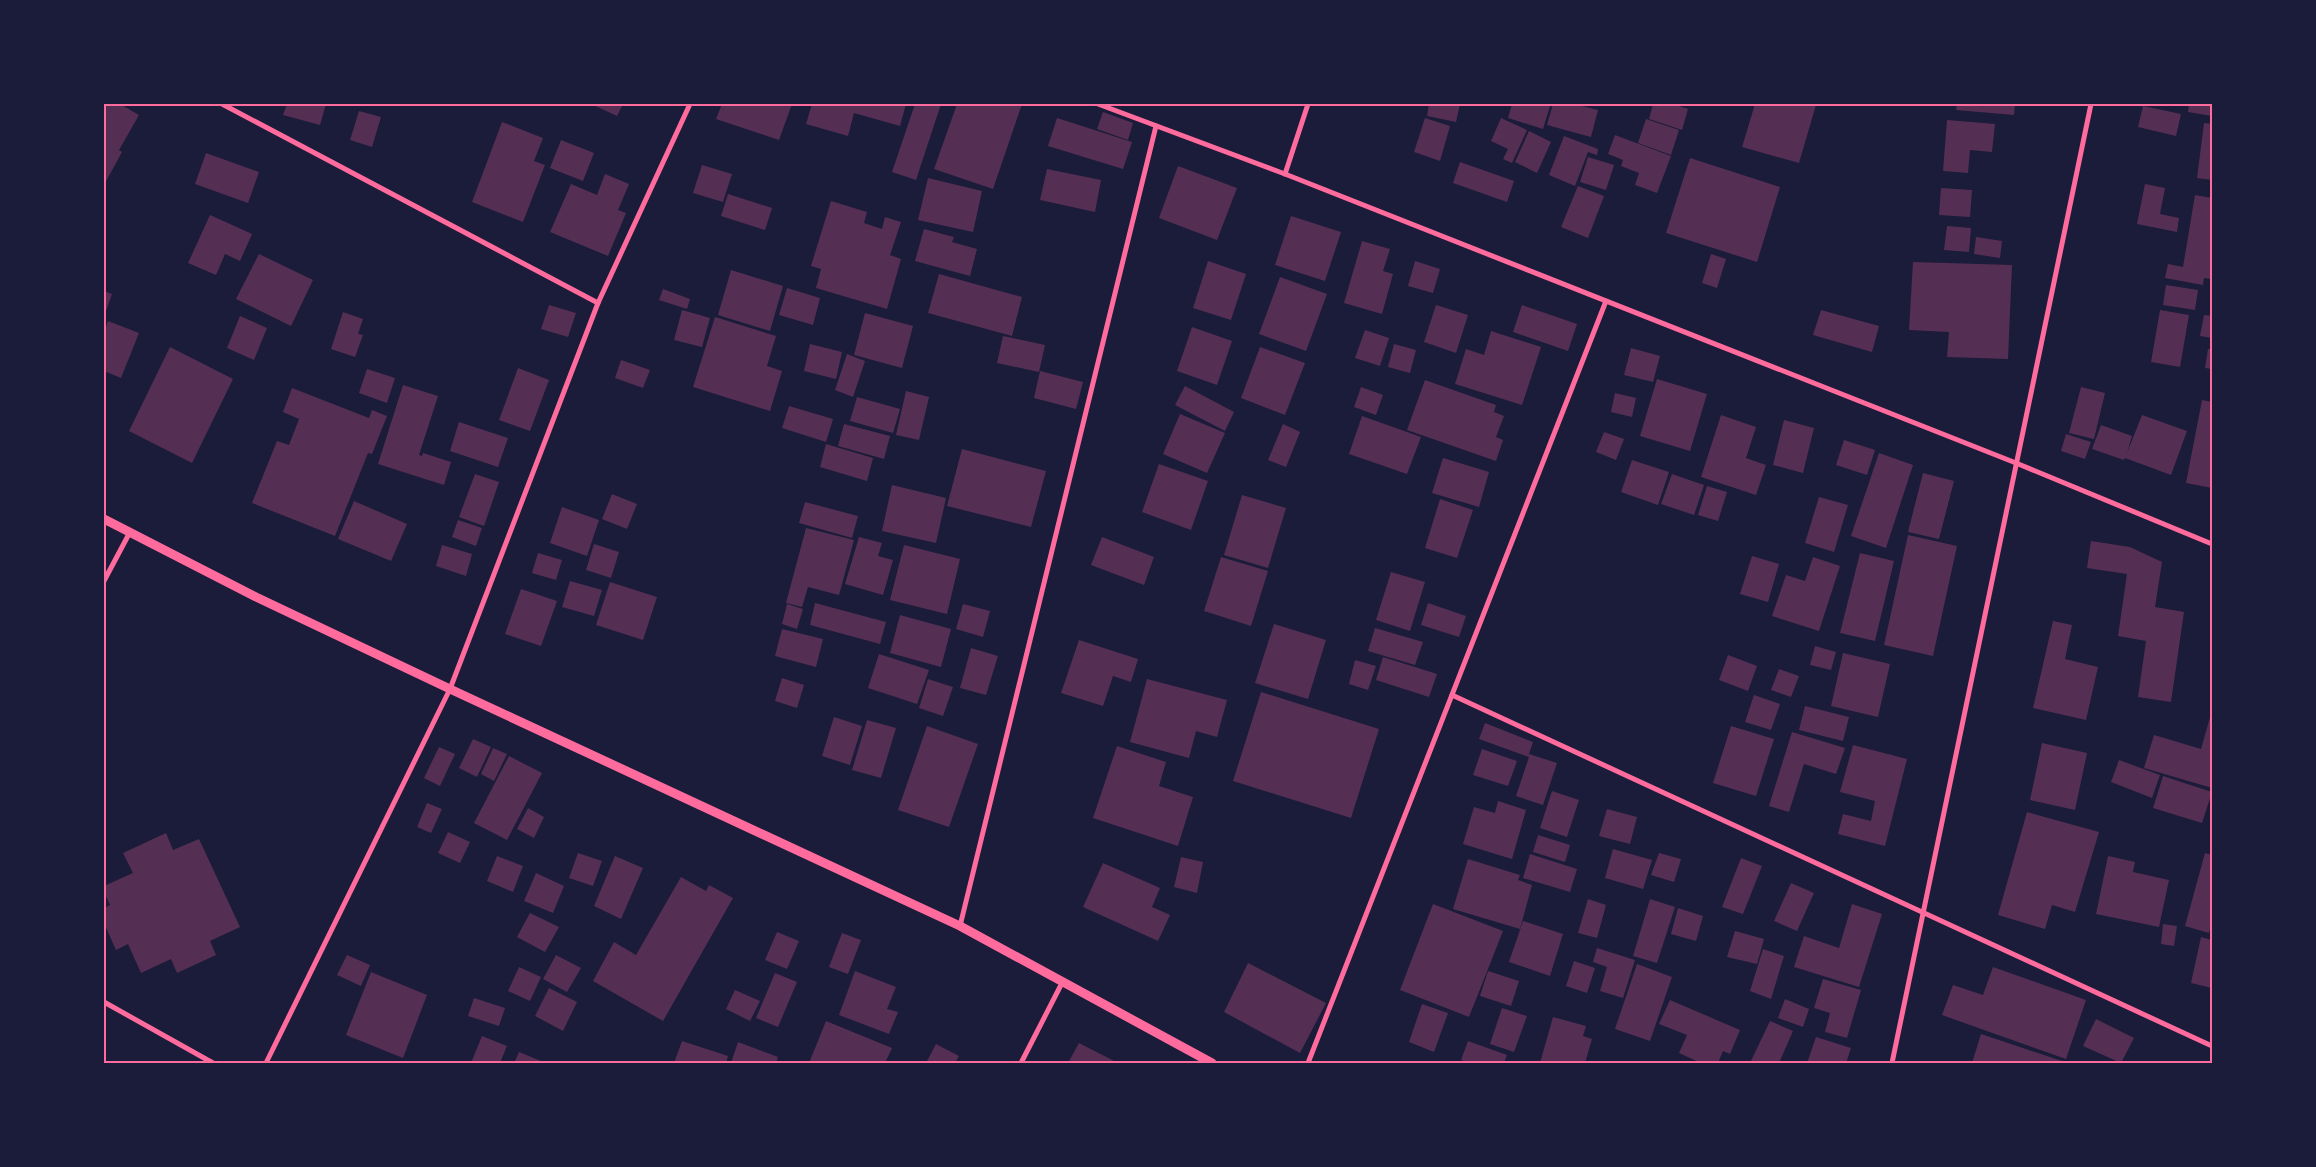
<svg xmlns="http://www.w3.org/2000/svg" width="2316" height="1167" viewBox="0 0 2316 1167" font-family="'Roboto Condensed',sans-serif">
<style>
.building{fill:#542f53}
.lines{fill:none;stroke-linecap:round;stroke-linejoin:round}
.minor{stroke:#ff6b9d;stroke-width:5}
.tertiary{stroke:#ff6b9d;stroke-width:9}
.neatline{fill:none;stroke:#ff6b9d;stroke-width:2}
</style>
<rect width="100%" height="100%" fill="#1b1b3a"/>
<g class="building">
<polygon points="104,104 120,104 139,115 119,150 122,152 104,185"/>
<polygon points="287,104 326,104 320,125 283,115"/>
<polygon points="591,104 623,104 617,116"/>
<polygon points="722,104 792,104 779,140 716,119"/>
<polygon points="812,104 906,104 900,126 854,113 848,136 806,124"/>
<polygon points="915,104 941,104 916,180 892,172"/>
<polygon points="957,104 1022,104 993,189 934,169"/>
<polygon points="1429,104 1460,104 1456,122 1427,116"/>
<polygon points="1512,104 1541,104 1550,106 1543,129 1508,118"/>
<polygon points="1553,104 1574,104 1598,110 1591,137 1547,125"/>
<polygon points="1653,104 1673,104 1688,109 1682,130 1649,119"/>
<polygon points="1755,104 1816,105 1799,163 1742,147"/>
<polygon points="1957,104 2015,104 2014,115 1956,110"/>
<polygon points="2189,104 2212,104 2212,116 2188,112"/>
<polygon points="2143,106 2181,114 2176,136 2138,127"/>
<polygon points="359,111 381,117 372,147 350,140"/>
<polygon points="1103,112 1133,123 1128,140 1097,129"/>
<polygon points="1057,118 1132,142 1123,169 1048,146"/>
<polygon points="1425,118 1450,126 1440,161 1414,152"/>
<polygon points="1501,118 1527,130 1512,163 1503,159 1508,149 1491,141"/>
<polygon points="1646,119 1679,130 1671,155 1638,143"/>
<polygon points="1947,120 1995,124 1992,152 1970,150 1968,173 1943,171"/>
<polygon points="502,122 543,138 534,161 545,165 523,222 472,202"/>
<polygon points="2204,123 2212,124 2212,180 2197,178"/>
<polygon points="1529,131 1551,142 1537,173 1515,162"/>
<polygon points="1615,135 1671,156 1657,193 1635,185 1639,173 1621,166 1623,160 1608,154"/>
<polygon points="1564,136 1598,149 1597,155 1588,152 1575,186 1549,175"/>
<polygon points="561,140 594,153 583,181 550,168"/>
<polygon points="206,153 259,172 248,203 195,184"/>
<polygon points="1588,157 1614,165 1606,190 1580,182"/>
<polygon points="1690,158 1780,187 1757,262 1666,233"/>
<polygon points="1460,162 1514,181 1507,202 1453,183"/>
<polygon points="702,165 732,174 723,202 693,193"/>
<polygon points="1178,166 1237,188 1217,240 1159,218"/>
<polygon points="1047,169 1101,180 1095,212 1040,200"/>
<polygon points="605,174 629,184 618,210 626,213 608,256 550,232 571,184 597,195"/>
<polygon points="928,178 982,191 973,232 918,220"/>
<polygon points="2145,184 2165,188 2160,214 2179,218 2177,232 2137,224"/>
<polygon points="1578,186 1604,196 1588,238 1561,227"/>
<polygon points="1941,188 1972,190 1970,217 1939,215"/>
<polygon points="728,194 772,208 765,230 721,216"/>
<polygon points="2195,195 2212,198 2212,279 2204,278 2203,285 2165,278 2168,264 2183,267"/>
<polygon points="831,201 867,212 864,223 882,229 885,217 901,222 890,255 901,259 887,309 816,288 821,269 811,266"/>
<polygon points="210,215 252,234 240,261 225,254 216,275 188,263"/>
<polygon points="1291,216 1341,232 1325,281 1275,265"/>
<polygon points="1947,226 1971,228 1969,252 1944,250"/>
<polygon points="924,229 954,237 952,242 977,249 970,276 915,261"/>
<polygon points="1976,237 2002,241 2000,258 1974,254"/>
<polygon points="1362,241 1390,249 1383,271 1393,274 1382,314 1344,303"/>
<polygon points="259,254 313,280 291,326 236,299"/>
<polygon points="1711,254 1726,259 1717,288 1702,283"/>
<polygon points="1208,261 1246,274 1231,320 1193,308"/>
<polygon points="1415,261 1440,269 1433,293 1408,286"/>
<polygon points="1913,262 2012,265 2008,359 1947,357 1949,332 1909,330"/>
<polygon points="731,270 783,286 770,331 718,315"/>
<polygon points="939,274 1022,297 1012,336 928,313"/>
<polygon points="1280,277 1327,294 1306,351 1259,334"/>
<polygon points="2166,285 2198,290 2195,310 2163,305"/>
<polygon points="787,288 820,298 813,325 779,315"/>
<polygon points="663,289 690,299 687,309 659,300"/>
<polygon points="104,291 112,294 104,317"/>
<polygon points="549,305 576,313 568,337 541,329"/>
<polygon points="1436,305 1468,315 1456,353 1424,342"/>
<polygon points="1522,305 1577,324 1568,351 1513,332"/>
<polygon points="682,310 710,318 702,347 674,340"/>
<polygon points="1821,310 1879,326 1872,352 1813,335"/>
<polygon points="2160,310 2189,315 2180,367 2151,362"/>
<polygon points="343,312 363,319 358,334 363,335 355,357 331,349"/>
<polygon points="865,313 913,326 902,368 854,355"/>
<polygon points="2204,315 2212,316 2212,338 2200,336"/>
<polygon points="240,316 267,328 254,360 227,348"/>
<polygon points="715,317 776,336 767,366 782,371 770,411 693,387"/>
<polygon points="108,321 139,333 121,378 104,371 104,332"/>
<polygon points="1192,327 1232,341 1217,385 1177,371"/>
<polygon points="1365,330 1389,338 1380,366 1355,358"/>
<polygon points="1491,331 1541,347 1522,405 1455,384 1466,349 1484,355"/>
<polygon points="1003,336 1045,345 1039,372 997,363"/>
<polygon points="810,344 842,352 836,379 804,371"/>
<polygon points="1394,344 1416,350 1410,373 1388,367"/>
<polygon points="170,347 233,379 192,463 129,431"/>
<polygon points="1260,347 1305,363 1285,415 1241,398"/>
<polygon points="1631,348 1660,356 1653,382 1624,375"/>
<polygon points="2208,349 2212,349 2212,369 2205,368"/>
<polygon points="847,354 865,361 853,397 835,390"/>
<polygon points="621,360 650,370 643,388 615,378"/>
<polygon points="518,368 549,380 530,431 499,420"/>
<polygon points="367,369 395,378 387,403 359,393"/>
<polygon points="1040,371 1083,382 1076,409 1034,398"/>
<polygon points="1657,379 1707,394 1690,451 1640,436"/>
<polygon points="1425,380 1496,405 1494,412 1504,416 1496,437 1503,440 1496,461 1407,430"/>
<polygon points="403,385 438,396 419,455 422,456 423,453 451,462 444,485 378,464"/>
<polygon points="1185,386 1234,412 1225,431 1175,405"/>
<polygon points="1361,387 1383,395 1376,415 1354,407"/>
<polygon points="2081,387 2105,393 2094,439 2069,433"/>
<polygon points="292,388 369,418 372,410 387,416 372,454 368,453 335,536 252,503 277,441 289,445 299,419 283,412"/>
<polygon points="906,391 929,397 919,440 896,435"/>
<polygon points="1615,393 1636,398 1632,417 1611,412"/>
<polygon points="857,397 900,409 893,433 850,421"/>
<polygon points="2202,400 2212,402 2212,488 2186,483"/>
<polygon points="789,406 833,419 826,442 782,428"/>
<polygon points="1180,414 1225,433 1207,473 1163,454"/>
<polygon points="1721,415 1756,427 1746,458 1766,465 1756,495 1701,477"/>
<polygon points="2142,415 2187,431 2171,475 2125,458 2124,460 2092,449 2101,425 2132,436 2127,453"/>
<polygon points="1362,416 1421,437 1407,474 1349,454"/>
<polygon points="1784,420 1814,428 1803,473 1773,465"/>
<polygon points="459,422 508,438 498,467 450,451"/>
<polygon points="844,424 890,436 884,459 838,446"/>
<polygon points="1283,424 1300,432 1286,467 1268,460"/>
<polygon points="1604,432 1624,439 1616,460 1596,452"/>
<polygon points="2066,434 2091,442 2085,459 2061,451"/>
<polygon points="1844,440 1875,450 1867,475 1836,465"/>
<polygon points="826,444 873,458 867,481 820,467"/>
<polygon points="962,449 1046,471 1031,527 947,506"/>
<polygon points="1879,453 1913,465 1886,548 1851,536"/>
<polygon points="1443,458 1489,472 1479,507 1432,493"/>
<polygon points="1632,460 1669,472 1658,505 1621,492"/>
<polygon points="1159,464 1208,481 1191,530 1142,512"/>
<polygon points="1923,473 1954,481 1939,539 1908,532"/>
<polygon points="475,474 499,482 484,526 459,517"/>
<polygon points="1672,474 1704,485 1694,515 1661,504"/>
<polygon points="892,485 946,498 936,543 882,531"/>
<polygon points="1707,486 1727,492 1718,521 1698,515"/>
<polygon points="612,494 637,504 627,529 602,519"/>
<polygon points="1242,495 1286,508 1268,568 1224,555"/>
<polygon points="1819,497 1848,505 1834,552 1805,543"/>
<polygon points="1440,499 1473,510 1457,558 1425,548"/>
<polygon points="354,501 407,524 391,561 338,539"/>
<polygon points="805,502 858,516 852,538 799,523"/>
<polygon points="562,507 599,520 587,556 550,543"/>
<polygon points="458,520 482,528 476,546 452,537"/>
<polygon points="806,528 854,540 839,595 808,587 802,607 786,603"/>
<polygon points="1908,535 1957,546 1933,656 1884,645"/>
<polygon points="859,537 882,543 878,556 893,560 883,595 845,584"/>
<polygon points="1102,537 1154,557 1144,585 1091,565"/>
<polygon points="2091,541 2130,547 2162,562 2155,607 2184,612 2171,702 2138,697 2146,641 2118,636 2127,574 2087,568"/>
<polygon points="594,544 619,552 611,578 586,570"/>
<polygon points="442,545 472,554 466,576 436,566"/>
<polygon points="904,545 960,559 947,614 890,600"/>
<polygon points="538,553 562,560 556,580 532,573"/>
<polygon points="1860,553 1894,561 1875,641 1840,633"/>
<polygon points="1752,556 1779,564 1768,602 1740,594"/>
<polygon points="1221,557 1268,571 1251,626 1204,611"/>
<polygon points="1813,557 1840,566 1819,631 1772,616 1786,575 1805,581"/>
<polygon points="1391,572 1425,582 1410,631 1376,620"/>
<polygon points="570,581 602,590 594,616 562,607"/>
<polygon points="610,582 657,597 643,640 596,625"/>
<polygon points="521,589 557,601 541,646 505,634"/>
<polygon points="815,603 886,622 880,644 810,625"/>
<polygon points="1428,603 1466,616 1459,637 1421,625"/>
<polygon points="787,604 803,609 797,629 782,624"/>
<polygon points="963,604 990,611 983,637 956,629"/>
<polygon points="900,615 951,629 941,667 890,653"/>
<polygon points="2053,621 2072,625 2065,659 2098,667 2086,720 2033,708"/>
<polygon points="1274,624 1326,640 1308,699 1255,683"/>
<polygon points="1375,628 1423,642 1415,665 1368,651"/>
<polygon points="782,629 823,639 816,667 775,656"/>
<polygon points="1079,640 1138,659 1131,682 1113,676 1103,706 1061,693"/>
<polygon points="1815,646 1836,652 1831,670 1810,665"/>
<polygon points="971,648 998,656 986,695 960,688"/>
<polygon points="1843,653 1890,664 1878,717 1831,706"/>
<polygon points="879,654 929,670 917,704 868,688"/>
<polygon points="1728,655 1757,666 1748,691 1719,680"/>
<polygon points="1383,657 1437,674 1429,697 1376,680"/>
<polygon points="1355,660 1376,666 1368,690 1349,684"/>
<polygon points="1779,669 1799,676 1791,697 1771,690"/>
<polygon points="782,678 804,685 797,708 775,701"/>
<polygon points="928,679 953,687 943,716 919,708"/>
<polygon points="1147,679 1227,700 1217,737 1196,731 1189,758 1130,742"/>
<polygon points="1261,692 1379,729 1351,818 1233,781"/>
<polygon points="1754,695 1780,704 1771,730 1745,722"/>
<polygon points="1805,706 1849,717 1843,741 1799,730"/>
<polygon points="2212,710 2212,788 2144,768 2154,735 2201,749"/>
<polygon points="834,717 862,726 850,765 822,756"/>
<polygon points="867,720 896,728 881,778 852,770"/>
<polygon points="1485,723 1533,742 1529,754 1557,763 1543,805 1516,796 1529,757 1479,739"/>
<polygon points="927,726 978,744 949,827 898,810"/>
<polygon points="1731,726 1774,739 1756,796 1713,783"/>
<polygon points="1792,732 1845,748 1836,774 1804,764 1789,812 1769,806"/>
<polygon points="473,739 491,747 477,777 459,768"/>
<polygon points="2042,743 2087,753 2075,810 2030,800"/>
<polygon points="1853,745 1907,759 1885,846 1838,834 1843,814 1871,821 1875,801 1840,792"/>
<polygon points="1117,746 1166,762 1159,786 1193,797 1178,846 1093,818"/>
<polygon points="439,747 455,754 440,786 424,778"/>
<polygon points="493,748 507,754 494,781 481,774"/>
<polygon points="1482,749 1517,761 1508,786 1473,775"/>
<polygon points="509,756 542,773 507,840 474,823"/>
<polygon points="2119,760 2160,775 2152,798 2111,782"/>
<polygon points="2163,776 2212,792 2202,823 2153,808"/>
<polygon points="1552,791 1579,800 1567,837 1540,828"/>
<polygon points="1498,801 1526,810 1512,859 1463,844 1474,807 1495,813"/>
<polygon points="427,803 442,809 431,833 417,827"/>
<polygon points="528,808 544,817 534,838 517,829"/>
<polygon points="1607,809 1637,817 1630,844 1599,836"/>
<polygon points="2027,812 2099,832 2075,912 2052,905 2045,929 1998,915"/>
<polygon points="448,832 470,842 460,863 438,853"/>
<polygon points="166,833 173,850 199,839 240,927 210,941 216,955 177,973 171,959 141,973 128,944 116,950 104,923 104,908 110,905 104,892 104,886 133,873 123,853"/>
<polygon points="1538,835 1570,845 1565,862 1533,852"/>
<polygon points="1613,849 1652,860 1643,889 1605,878"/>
<polygon points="578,853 602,861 593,886 569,878"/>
<polygon points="1659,853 1681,859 1674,882 1651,875"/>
<polygon points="2205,853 2212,855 2212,921 2209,933 2185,926"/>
<polygon points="1530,854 1577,869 1570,892 1523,878"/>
<polygon points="497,856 523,866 513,892 487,881"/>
<polygon points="615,856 643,868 621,919 594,906"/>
<polygon points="2108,856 2135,862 2133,872 2169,880 2159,927 2096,914"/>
<polygon points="1181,857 1203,862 1197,893 1174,887"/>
<polygon points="1741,858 1762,866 1743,914 1722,907"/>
<polygon points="1468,859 1520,875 1518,880 1532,885 1520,929 1453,909"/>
<polygon points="1103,863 1160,888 1152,907 1170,915 1158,941 1083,907"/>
<polygon points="536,873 564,886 553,913 524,901"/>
<polygon points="681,877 706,891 709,885 733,898 663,1021 593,981 614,942 636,955"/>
<polygon points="1791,883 1814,893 1797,931 1774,921"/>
<polygon points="1588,899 1606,905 1597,938 1578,933"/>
<polygon points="1650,899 1675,907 1657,963 1633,956"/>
<polygon points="1433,904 1503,931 1469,1017 1400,990"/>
<polygon points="1852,904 1882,914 1859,987 1794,967 1804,936 1839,948"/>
<polygon points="1678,908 1703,916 1696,941 1671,934"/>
<polygon points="530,913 559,927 545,952 517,937"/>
<polygon points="1523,921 1563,934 1550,976 1509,962"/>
<polygon points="2163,924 2177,926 2174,946 2161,944"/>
<polygon points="1735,931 1764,939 1757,964 1727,957"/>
<polygon points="777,932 799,941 787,969 765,960"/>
<polygon points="842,933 861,940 848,974 829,967"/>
<polygon points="2201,937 2212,940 2212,988 2191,983"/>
<polygon points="1597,948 1635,960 1623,998 1600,991 1607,967 1593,962"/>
<polygon points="1763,949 1784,956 1771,999 1750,991"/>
<polygon points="347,955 370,965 361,986 337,975"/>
<polygon points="556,955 581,968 567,992 543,979"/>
<polygon points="1574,961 1595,968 1587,993 1566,986"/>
<polygon points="1248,963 1326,1003 1300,1053 1224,1012"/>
<polygon points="1637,964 1672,977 1650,1041 1615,1029"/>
<polygon points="519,967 541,977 530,1001 508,991"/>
<polygon points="1993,967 2086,1000 2066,1059 1942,1015 1953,985 1983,995"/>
<polygon points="855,971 896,987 887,1009 898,1012 889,1034 839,1015"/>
<polygon points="1488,971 1519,981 1511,1006 1480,996"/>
<polygon points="371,972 427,995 403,1058 346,1035"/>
<polygon points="775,973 797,982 778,1027 756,1018"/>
<polygon points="1823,979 1861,990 1847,1038 1825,1032 1830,1013 1814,1008"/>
<polygon points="549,988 577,1002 563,1031 535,1016"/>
<polygon points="735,990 760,1001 750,1021 726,1009"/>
<polygon points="474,998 505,1008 499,1026 468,1016"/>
<polygon points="1785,999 1809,1009 1803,1027 1778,1018"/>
<polygon points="1670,1000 1740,1030 1730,1054 1723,1051 1718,1063 1701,1063 1679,1053 1687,1035 1659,1024"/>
<polygon points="1422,1004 1448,1013 1434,1052 1409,1042"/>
<polygon points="1502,1008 1527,1016 1514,1052 1490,1044"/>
<polygon points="1553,1017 1586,1026 1583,1036 1592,1039 1585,1063 1540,1063"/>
<polygon points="2096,1019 2134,1038 2121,1063 2083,1046"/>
<polygon points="826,1021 892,1048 885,1063 809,1063"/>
<polygon points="1770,1021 1793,1031 1779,1063 1750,1063"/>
<polygon points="1981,1034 2068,1063 1972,1063"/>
<polygon points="482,1036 507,1046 500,1063 471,1063"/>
<polygon points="1816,1037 1851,1048 1846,1063 1807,1063"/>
<polygon points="682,1041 728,1056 726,1063 674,1063"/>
<polygon points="1468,1041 1507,1055 1504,1063 1469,1063 1461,1060"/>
<polygon points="738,1042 778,1057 776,1063 731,1063"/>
<polygon points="1079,1043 1118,1063 1068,1063"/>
<polygon points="936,1044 959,1056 955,1063 926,1063"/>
<polygon points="519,1052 546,1063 514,1063"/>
</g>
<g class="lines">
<g class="minor">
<polyline points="222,104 598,303"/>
<polyline points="1098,104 1285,174 2016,463 2212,544"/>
<polyline points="1285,174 1308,104"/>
<polyline points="104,581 130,532"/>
<polyline points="1452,695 2212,1046"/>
<polyline points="960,926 1156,126"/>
<polyline points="104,1002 213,1063"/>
<polyline points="266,1063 450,689 598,303 690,104"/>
<polyline points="1021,1063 1063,981"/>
<polyline points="1308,1063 1606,301"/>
<polyline points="1892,1063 2091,104"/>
</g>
<polyline class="tertiary" points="104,519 256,597 450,689 960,926 1212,1063"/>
</g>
<rect width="2316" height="1167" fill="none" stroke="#1b1b3a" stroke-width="210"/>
<rect x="105" y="105" width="2106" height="957" class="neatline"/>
</svg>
